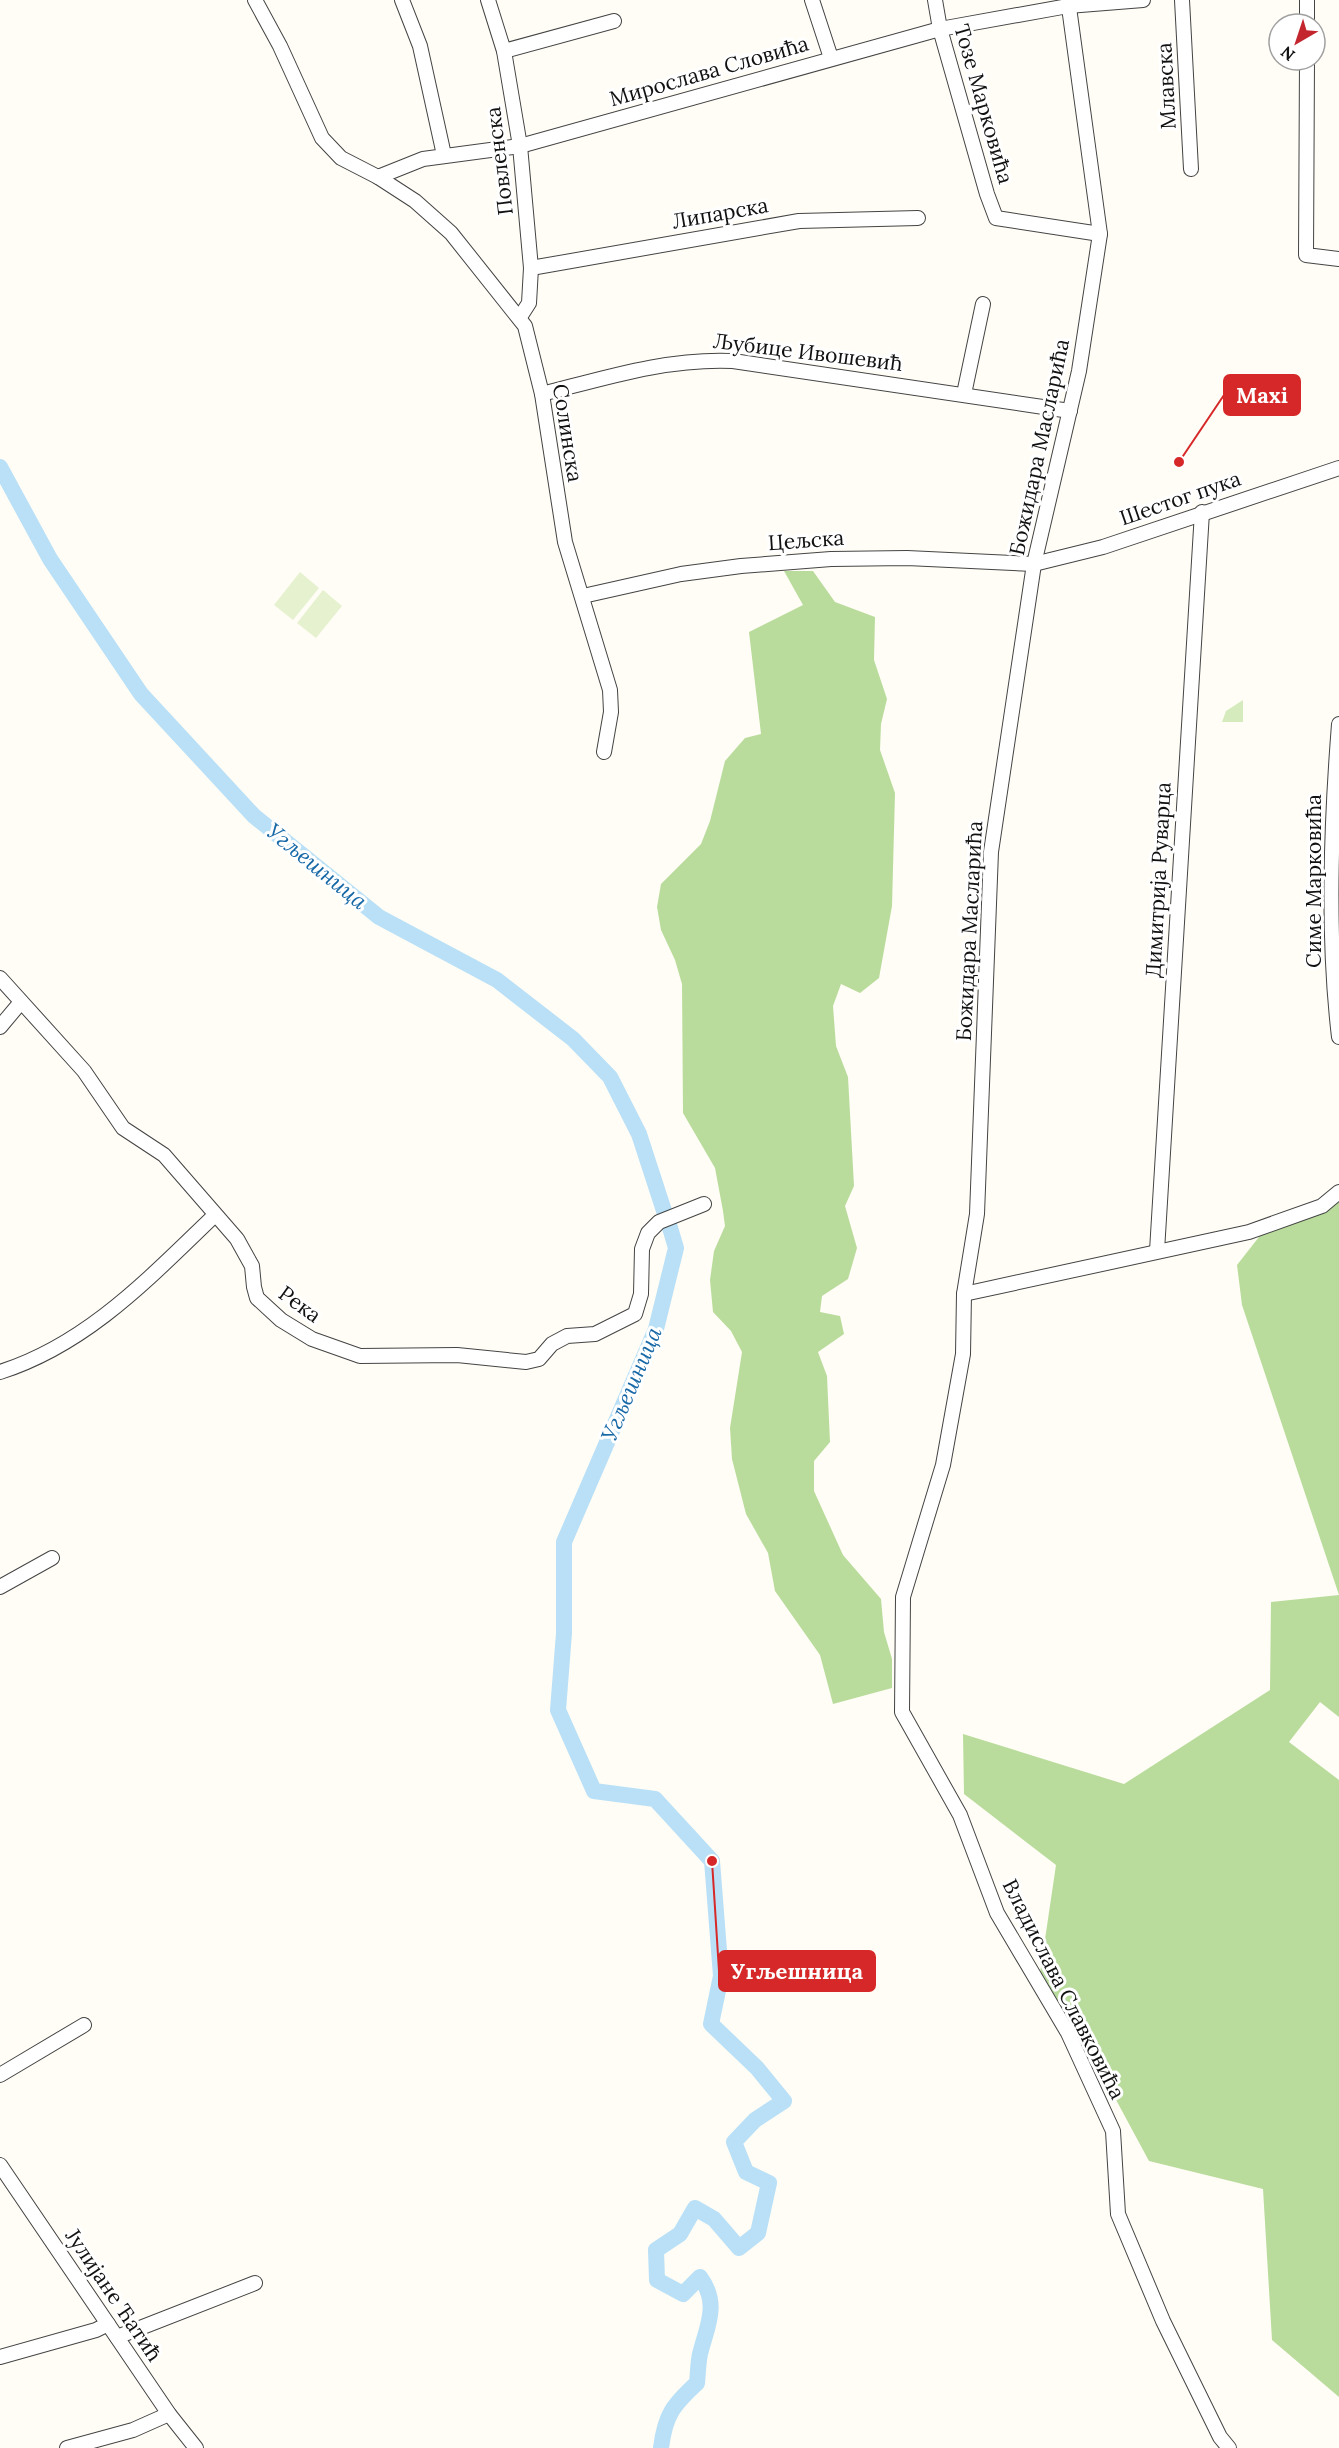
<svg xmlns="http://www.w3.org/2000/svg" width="1339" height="2448" viewBox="0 0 1339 2448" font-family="Lora,serif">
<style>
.green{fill:#d5ebbd}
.forest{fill:#b9dc9c}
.pitch{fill:#e6f2cf}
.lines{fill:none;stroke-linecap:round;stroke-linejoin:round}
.river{stroke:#b9e0f7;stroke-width:16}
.minor-casing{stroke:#444;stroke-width:16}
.minor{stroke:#fff;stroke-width:14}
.labels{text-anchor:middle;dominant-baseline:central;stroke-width:6;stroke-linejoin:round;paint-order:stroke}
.street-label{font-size:21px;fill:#111;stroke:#fff}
.water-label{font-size:22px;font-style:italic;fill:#1768a6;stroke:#fff}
.leader{fill:none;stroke:#d62828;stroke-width:2}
.callout-dot{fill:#d62828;stroke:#fff;stroke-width:2}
.callout{fill:#d62828;stroke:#d62828;stroke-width:2}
.callout-label{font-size:22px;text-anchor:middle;font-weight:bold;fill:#fff}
</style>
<rect width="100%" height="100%" fill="#fffdf5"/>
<polygon class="green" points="1243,700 1243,722 1222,722 1226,711"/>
<g class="forest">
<polygon points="784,571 813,571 835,602 875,617 874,660 887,699 881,724 880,750 895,793 892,906 879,978 860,993 841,984 833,1006 836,1046 848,1077 854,1186 845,1206 857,1248 848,1279 822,1296 820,1312 840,1316 844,1334 818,1352 827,1376 830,1442 814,1461 814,1491 843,1555 881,1599 884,1632 892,1659 892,1688 833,1704 820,1655 775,1591 768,1553 746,1514 732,1459 730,1428 742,1352 731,1331 713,1312 710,1280 714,1251 725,1226 723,1211 715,1168 683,1113 682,984 675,960 661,930 657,907 661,884 701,844 710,821 725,761 745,738 761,734 749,632 803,605"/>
<polygon points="1339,1198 1339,1717 1320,1702 1289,1742 1339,1780 1339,2397 1272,2340 1263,2189 1149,2161 1087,2046 1039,1980 1056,1865 964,1794 963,1734 1124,1784 1270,1690 1271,1602 1339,1595 1242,1305 1237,1265 1266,1228"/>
</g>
<g class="pitch">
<polygon points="300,572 319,588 293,620 274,605"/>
<polygon points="323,590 342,606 316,638 297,623"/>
</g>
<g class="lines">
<g class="river">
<polyline points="0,467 50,559 141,694 254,816 379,917 497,980 573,1039 610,1077 639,1134 666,1217"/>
<path d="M661 2448C665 2415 673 2405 697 2383 698 2374 698 2363 700 2354 707 2326 720 2304 700 2277L683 2294 657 2280 656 2250 680 2234 695 2208 714 2219 739 2248 758 2233 769 2183 746 2172 734 2142 755 2120 784 2101 757 2068 711 2024 721 1976 712 1861 655 1799 594 1791 558 1710 564 1633V1542L656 1329 676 1248 668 1221"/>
</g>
<defs>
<g id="minor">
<polyline points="255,0 280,46 322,138 341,158 378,177 415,201 451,233 525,326 542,394 565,542 610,690 611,712 604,752"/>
<polyline points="402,0 420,46 444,155"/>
<polyline points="488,0 504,51 520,146 531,268 529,303 520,317"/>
<polyline points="812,0 831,58"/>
<polyline points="935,0 940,29 987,194 996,218 1100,234"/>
<polyline points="1068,0 1100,234 1079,371 1034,564 991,852 977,1214 964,1294 963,1354 943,1465 903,1597 902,1712 960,1815 997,1913 1068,2033 1113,2131 1118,2214 1163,2321 1220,2437 1229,2448"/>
<polyline points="1182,0 1191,169"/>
<polyline points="1307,24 1307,0"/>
<polyline points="504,51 614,21"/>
<polyline points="1307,60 1306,255 1339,259"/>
<polyline points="378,177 423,159 520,146 940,29 1068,6 1143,0"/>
<polyline points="531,268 799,221 918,218"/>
<path d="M542 394C605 378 667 358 733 361L1070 411"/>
<polyline points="964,394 983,304"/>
<polyline points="583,596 681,574 741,566 831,559 907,558 1034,564 1103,547 1339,468"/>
<path d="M1339 724C1331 827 1327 935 1339 1037"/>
<polyline points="0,978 84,1071 123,1128 164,1155 237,1239 252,1266 254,1287 257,1298 281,1320 312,1339 360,1356 457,1355 526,1362 539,1359 552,1344 567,1336 595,1334 635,1314 641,1294 642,1249 648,1233 659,1222 704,1204"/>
<polyline points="0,1027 21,1002"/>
<polyline points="1157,1251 1202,512"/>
<polyline points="964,1294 1249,1232 1322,1206 1339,1192"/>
<path d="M0 1372C88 1344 150 1277 215 1215"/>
<polyline points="0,1587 52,1558"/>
<polyline points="0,2075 84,2025"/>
<polyline points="0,2165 169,2414 196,2448"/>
<polyline points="117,2337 255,2283"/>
<polyline points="0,2357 96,2330 108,2324"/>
<polyline points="67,2448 133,2430 169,2414"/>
</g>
</defs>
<use href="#minor" class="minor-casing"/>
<use href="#minor" class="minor"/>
</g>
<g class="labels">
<g class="street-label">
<text transform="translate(709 71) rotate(-16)">Мирослава Словића</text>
<text transform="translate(1166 86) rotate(-93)">Млавска</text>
<text transform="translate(984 104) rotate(74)">Тозе Марковића</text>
<text transform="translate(499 161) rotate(-97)">Повленска</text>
<text transform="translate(720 213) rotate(-10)">Липарска</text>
<text transform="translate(808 352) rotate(7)">Љубице Ивошевић</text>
<text transform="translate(568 433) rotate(81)">Солинска</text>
<text transform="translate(1039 447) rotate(-78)">Божидара Масларића</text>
<text transform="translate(1180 498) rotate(-19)">Шестог пука</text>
<text transform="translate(806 540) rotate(-4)">Цељска</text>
<text transform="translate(1158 880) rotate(-87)">Димитрија Руварца</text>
<text transform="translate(1313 881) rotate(-90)">Симе Марковића</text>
<text transform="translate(969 931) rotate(-87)">Божидара Масларића</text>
<text transform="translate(300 1304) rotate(36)">Река</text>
<text transform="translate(1064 1989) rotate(63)">Владислава Славковића</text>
<text transform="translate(114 2295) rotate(56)">Јулијане Ћатић</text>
</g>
<g class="water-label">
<text transform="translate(317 866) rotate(39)">Угљешница</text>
<text transform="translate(631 1384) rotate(-67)">Угљешница</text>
</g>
</g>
<path class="leader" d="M1179 462L1224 395M712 1861L719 1971"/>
<g class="callout-dot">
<circle cx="1179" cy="462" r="6"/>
<circle cx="712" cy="1861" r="6"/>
</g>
<g class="callout">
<rect x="1224" y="375" width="76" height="40" rx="6"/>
<rect x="719" y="1951" width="156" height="40" rx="6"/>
</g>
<g class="callout-label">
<text x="1262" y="403">Maxi</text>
<text x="797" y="1979">Угљешница</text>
</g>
<g transform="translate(1297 42) rotate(219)"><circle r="28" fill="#ffffff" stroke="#a0a0a0" stroke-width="1.5"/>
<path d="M0-4.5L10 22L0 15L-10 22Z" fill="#c4262e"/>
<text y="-9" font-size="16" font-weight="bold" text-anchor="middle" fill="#111111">N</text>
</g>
</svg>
